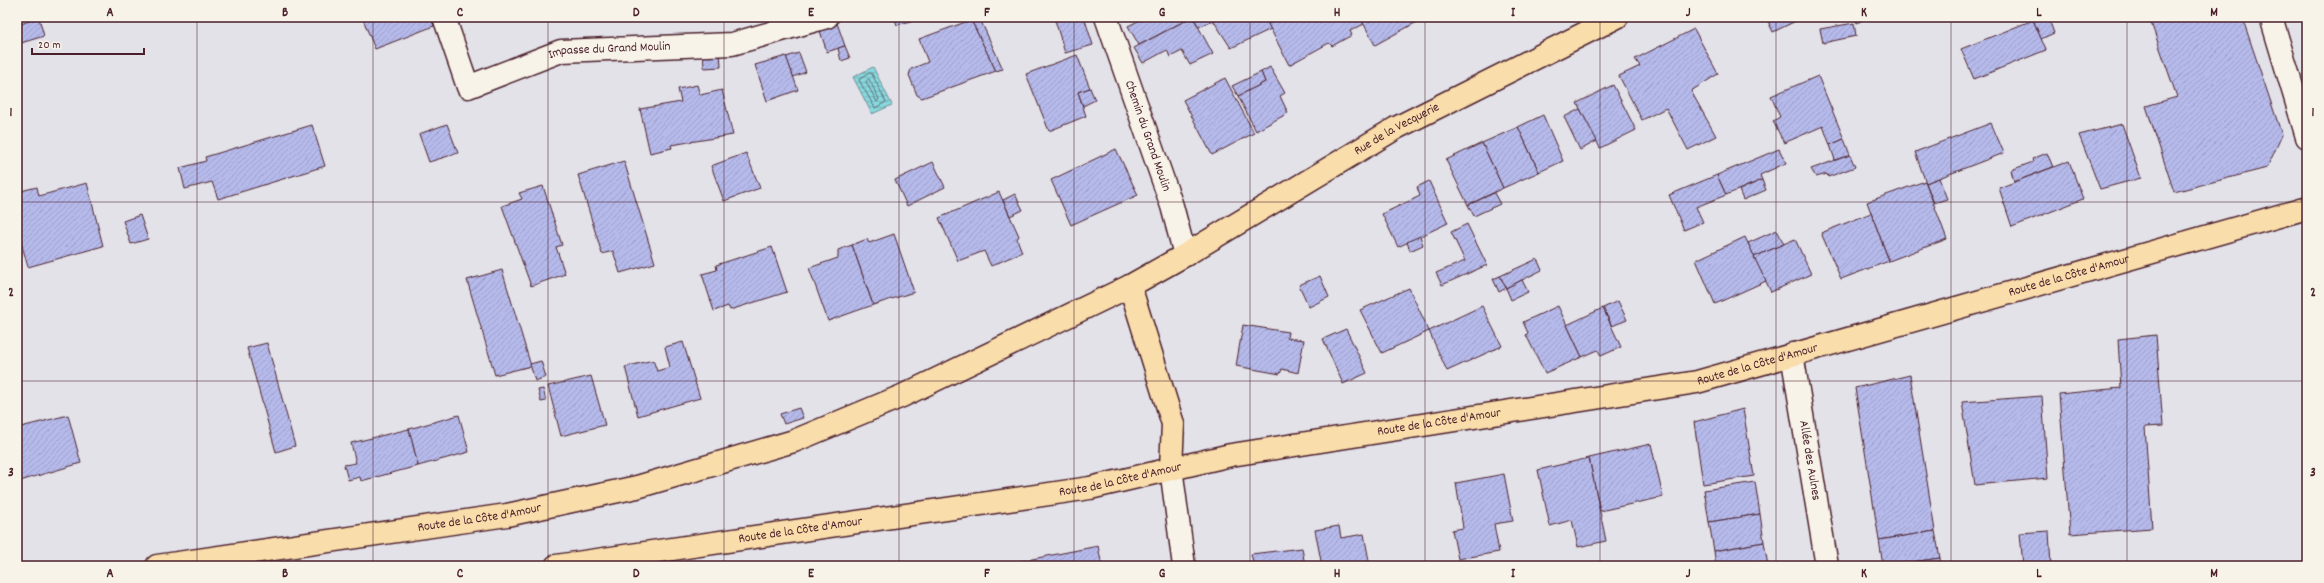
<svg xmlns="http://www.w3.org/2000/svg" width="2324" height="583" viewBox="0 0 2324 583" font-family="Dekko,sans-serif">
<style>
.water{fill:url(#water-rules);stroke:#6f8f96}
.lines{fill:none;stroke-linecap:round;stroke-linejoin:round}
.shore{stroke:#626973;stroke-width:1}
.building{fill:url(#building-hatch);stroke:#4a1f2b}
.minor-casing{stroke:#4a1f2b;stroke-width:25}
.major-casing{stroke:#4a1f2b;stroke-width:25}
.minor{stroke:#f7f3e8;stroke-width:22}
.major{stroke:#f9ddab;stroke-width:22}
.grid{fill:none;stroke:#4a1f2b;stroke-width:1;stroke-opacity:0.55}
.labels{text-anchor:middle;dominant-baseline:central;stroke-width:3.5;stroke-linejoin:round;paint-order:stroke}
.street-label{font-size:13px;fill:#4a1f2b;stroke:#f7f3e8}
.neatline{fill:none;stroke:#4a1f2b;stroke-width:1.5}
.grid-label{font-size:13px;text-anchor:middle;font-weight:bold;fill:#4a1f2b}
</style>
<defs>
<pattern id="water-rules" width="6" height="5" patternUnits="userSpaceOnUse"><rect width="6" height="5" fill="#87d9de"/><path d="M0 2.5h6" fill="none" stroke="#76babf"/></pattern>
<pattern id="building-hatch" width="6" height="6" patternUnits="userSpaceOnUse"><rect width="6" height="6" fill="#b5baeb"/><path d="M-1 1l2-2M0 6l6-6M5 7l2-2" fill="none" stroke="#9d9fca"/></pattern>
</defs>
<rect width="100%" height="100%" fill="#e3e2e9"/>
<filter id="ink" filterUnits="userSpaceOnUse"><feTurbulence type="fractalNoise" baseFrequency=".025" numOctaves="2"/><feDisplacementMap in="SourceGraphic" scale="8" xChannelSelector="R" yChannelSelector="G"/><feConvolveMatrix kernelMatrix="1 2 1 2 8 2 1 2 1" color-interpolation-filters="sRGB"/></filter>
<g filter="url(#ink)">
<polygon class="water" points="873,67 892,105 872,114 853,77"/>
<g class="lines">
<g class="shore">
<polygon points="870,73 872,74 886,102 875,108 859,80"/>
<polygon points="869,79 879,99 877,102 866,82"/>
</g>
</g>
<g class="building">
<polygon points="362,17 431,17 434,26 375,49"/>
<polygon points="454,17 476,17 456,24"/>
<polygon points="894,17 924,17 897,25"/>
<polygon points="979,17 1003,69 996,71 971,20"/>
<polygon points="1054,17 1084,17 1093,45 1065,53"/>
<polygon points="1146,17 1192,17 1139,45 1128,26"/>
<polygon points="1192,17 1193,17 1213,54 1190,65 1182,51 1170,57 1167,50 1143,63 1134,48"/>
<polygon points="1193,17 1265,17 1271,29 1231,48 1213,20 1199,27"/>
<polygon points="1280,17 1360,17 1364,24 1350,31 1352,35 1332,46 1329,43 1289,65 1268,24"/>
<polygon points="1360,17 1426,17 1375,45"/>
<polygon points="1766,17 1804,17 1773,32"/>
<polygon points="1854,17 1868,17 1857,23"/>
<polygon points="2032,17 2048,17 2054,33 2041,39"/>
<polygon points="2149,17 2242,17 2282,135 2267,168 2174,192 2146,106 2177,97"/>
<polygon points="39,18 44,36 21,43 17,25"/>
<polygon points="971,20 996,71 922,98 917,95 909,75 911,69 928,62 919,39"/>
<polygon points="2033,20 2046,50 1974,79 1961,49"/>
<polygon points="837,23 845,46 827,52 819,28"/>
<polygon points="1854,23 1856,36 1823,43 1820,29"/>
<polygon points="1694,29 1718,74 1691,91 1716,136 1688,150 1666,108 1642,120 1619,76 1640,66 1635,59"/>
<polygon points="845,46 850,58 841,61 838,48"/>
<polygon points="703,51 720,51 721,67 704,68"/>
<polygon points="799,53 806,72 793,77 786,57"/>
<polygon points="1077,55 1090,88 1078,92 1086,116 1049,131 1026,74"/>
<polygon points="786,56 798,90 767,101 755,65"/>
<polygon points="1270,67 1285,93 1280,96 1288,113 1256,131 1238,96 1265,82 1261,72"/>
<polygon points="1261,72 1265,82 1238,96 1232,86"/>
<polygon points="1818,76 1844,139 1830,145 1823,126 1784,143 1773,121 1780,117 1771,96"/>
<polygon points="1225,78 1254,133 1212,155 1183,100"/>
<polygon points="697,85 700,95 722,90 733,135 671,145 672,148 650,153 640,109 681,102 678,89"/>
<polygon points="1613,85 1636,130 1600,148 1577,103"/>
<polygon points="1090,88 1095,100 1083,106 1078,92"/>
<polygon points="1580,109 1597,141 1580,150 1564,117"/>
<polygon points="1543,115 1563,161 1539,172 1518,127"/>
<polygon points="1991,123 2004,153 1926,183 1915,152"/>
<polygon points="447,124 458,153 429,162 419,134"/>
<polygon points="2122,124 2141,178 2100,189 2079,135"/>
<polygon points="312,125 325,166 218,199 212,182 185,189 180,168 206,161 205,157"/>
<polygon points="1518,127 1539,172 1503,188 1482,143"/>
<polygon points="1844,139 1850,155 1835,160 1830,145"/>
<polygon points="1482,143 1503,188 1468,205 1446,160"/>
<polygon points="1116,149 1138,195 1071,225 1051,180"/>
<polygon points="1779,149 1786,163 1760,175 1762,180 1726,195 1717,175"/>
<polygon points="746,153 760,188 724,201 711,166"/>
<polygon points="2047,153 2053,167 2014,182 2011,170 2033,162 2032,159"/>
<polygon points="1850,155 1855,167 1828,177 1827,174 1816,177 1811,169"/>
<polygon points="624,161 655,263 620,273 613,251 602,254 578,175"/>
<polygon points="2069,161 2083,199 2012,227 1999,188"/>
<polygon points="933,162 945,187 907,206 895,180"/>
<polygon points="1717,175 1726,195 1696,207 1703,222 1684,230 1669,195"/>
<polygon points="1939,178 1947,199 1934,203 1926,183"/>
<polygon points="1762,180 1766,190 1743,200 1739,190"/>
<polygon points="1429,181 1448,223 1398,247 1382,214 1420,196 1417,187"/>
<polygon points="1925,181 1947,239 1889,261 1867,202"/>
<polygon points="87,183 103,246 28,267 17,228 17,192 37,187 39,196"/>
<polygon points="543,186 562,245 556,247 565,274 531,286 502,206 522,199 519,193"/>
<polygon points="999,192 1019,236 1017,239 1022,252 991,266 984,251 958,261 939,218"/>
<polygon points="1494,193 1500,204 1474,216 1468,205"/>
<polygon points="1015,194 1023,210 1010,216 1003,200"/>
<polygon points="1871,213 1889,261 1841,279 1821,233"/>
<polygon points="140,215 148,239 131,244 123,221"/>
<polygon points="1467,224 1487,265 1442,285 1436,273 1465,261 1451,232"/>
<polygon points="1777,230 1784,244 1754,257 1748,243"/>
<polygon points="894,234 914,292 873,305 852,245 867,239 869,243"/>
<polygon points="1420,236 1423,245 1410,251 1407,242"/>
<polygon points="1745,237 1766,281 1715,304 1696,260"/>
<polygon points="1795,239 1811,274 1771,292 1754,257"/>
<polygon points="852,245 873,305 828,321 809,268 838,258 838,250"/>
<polygon points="772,247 787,292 730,310 728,306 714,311 702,274 717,270 716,265"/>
<polygon points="1537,259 1542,270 1506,288 1500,276"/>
<polygon points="502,270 531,366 495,375 467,280"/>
<polygon points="1320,276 1329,297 1309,307 1299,285"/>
<polygon points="1500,276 1506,288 1499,292 1493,279"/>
<polygon points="1522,280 1528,292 1511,300 1506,288"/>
<polygon points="1409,288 1429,331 1382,353 1360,310"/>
<polygon points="1618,301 1627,320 1612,326 1603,308"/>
<polygon points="1482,306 1502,346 1447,371 1429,331"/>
<polygon points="1558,306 1582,357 1545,373 1526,335 1528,333 1523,322"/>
<polygon points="1603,308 1621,347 1601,356 1598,350 1582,357 1567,325"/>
<polygon points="1243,325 1288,332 1287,338 1304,340 1298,373 1282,369 1280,374 1236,366"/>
<polygon points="1346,329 1367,373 1343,384 1323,339"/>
<polygon points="2156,335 2163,426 2145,427 2152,528 2070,534 2059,394 2121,388 2118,339"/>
<polygon points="683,342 700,398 638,416 625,367 653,360 657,371 670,367 665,347"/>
<polygon points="267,343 295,446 276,452 247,348"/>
<polygon points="541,361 546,377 535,381 530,364"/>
<polygon points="1910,375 1935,531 1879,540 1855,388"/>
<polygon points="591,376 605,425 561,436 548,386"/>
<polygon points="543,389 546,401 541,402 538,390"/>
<polygon points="2042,396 2048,478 1975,485 1962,402"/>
<polygon points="799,408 803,418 784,424 780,414"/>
<polygon points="1743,409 1754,476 1703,484 1694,422"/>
<polygon points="68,415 81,463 20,481 17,469 17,428"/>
<polygon points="459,415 469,452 418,466 409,429"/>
<polygon points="409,429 418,466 361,481 360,477 348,480 344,465 356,463 351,443"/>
<polygon points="1651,444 1663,497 1600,511 1589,458"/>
<polygon points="1589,458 1606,541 1578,547 1572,520 1550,526 1538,470"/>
<polygon points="1504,474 1513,521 1494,524 1499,552 1458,559 1452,530 1463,528 1456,483"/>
<polygon points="1755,482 1760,514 1709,522 1704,490"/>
<polygon points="1760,514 1764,542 1714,551 1709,522"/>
<polygon points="1339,526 1341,538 1364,534 1370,566 1322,566 1315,530"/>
<polygon points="1935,531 1940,558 1883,566 1879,540"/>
<polygon points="2049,531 2051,566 2023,566 2020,533"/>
<polygon points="1764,542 1768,566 1716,566 1714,551"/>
<polygon points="1098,546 1102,566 1013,566 1012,563"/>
<polygon points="1302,548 1305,566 1254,566 1251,554"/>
<polygon points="1940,558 1941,566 1885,566"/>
</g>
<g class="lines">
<defs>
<g id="minor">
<path id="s1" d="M444 17 468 87 561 51 732 44 827 17"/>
<path id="s2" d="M1106 17 1172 206 1185 255"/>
<polyline points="2271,17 2307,137"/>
<path id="s3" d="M1792 354 1827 566"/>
<polyline points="1171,468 1184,566"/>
</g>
<g id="major">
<polyline points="1130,286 1173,424 1171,468"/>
<path id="s4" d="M157 566 507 515 637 487 794 441 902 396 1130 286 1185 255 1396 128 1617 17"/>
<path id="s5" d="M556 566 1090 488 1231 455 1697 382 2307 208"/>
</g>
</defs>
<use href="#minor" class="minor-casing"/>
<use href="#major" class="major-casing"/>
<use href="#minor" class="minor"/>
<use href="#major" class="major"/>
</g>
</g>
<path class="grid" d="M197 17V566M373 17V566M548 17V566M724 17V566M899 17V566M1074 17V566M1250 17V566M1425 17V566M1600 17V566M1776 17V566M1951 17V566M2127 17V566M17 202H2307M17 381H2307"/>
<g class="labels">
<g class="street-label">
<text stroke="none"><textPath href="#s1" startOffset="222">Impasse du Grand Moulin</textPath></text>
<text stroke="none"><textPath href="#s4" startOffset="1330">Rue de la Vecquerie</textPath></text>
<text stroke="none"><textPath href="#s2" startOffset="126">Chemin du Grand Moulin</textPath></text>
<text stroke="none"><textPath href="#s5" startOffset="1543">Route de la Côte d'Amour</textPath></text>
<text stroke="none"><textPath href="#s5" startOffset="1219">Route de la Côte d'Amour</textPath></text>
<text stroke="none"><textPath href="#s5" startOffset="895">Route de la Côte d'Amour</textPath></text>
<text stroke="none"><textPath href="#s3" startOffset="108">Allée des Aulnes</textPath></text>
<text stroke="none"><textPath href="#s5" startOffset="571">Route de la Côte d'Amour</textPath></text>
<text stroke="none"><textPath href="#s4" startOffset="326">Route de la Côte d'Amour</textPath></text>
<text stroke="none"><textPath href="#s5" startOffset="247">Route de la Côte d'Amour</textPath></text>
</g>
</g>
<rect width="2324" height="583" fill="none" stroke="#f7f3e8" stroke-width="44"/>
<path d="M32 48v6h112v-6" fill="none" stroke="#4a1f2b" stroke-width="2"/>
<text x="38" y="48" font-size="12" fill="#4a1f2b" stroke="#f7f3e8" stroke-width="3" paint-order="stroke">20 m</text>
<rect x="22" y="22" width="2280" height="539" class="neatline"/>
<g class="grid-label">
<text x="110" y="16">A</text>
<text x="285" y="16">B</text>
<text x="460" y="16">C</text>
<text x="636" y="16">D</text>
<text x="811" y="16">E</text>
<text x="987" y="16">F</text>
<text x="1162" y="16">G</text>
<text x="1337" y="16">H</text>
<text x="1513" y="16">I</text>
<text x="1688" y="16">J</text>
<text x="1864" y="16">K</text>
<text x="2039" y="16">L</text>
<text x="2214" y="16">M</text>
<text x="11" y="116">1</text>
<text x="2313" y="116">1</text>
<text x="11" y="296">2</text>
<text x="2313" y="296">2</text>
<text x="11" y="476">3</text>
<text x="2313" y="476">3</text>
<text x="110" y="577">A</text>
<text x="285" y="577">B</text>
<text x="460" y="577">C</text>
<text x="636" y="577">D</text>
<text x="811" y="577">E</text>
<text x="987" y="577">F</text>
<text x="1162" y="577">G</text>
<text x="1337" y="577">H</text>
<text x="1513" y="577">I</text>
<text x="1688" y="577">J</text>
<text x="1864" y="577">K</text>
<text x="2039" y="577">L</text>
<text x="2214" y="577">M</text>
</g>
</svg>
